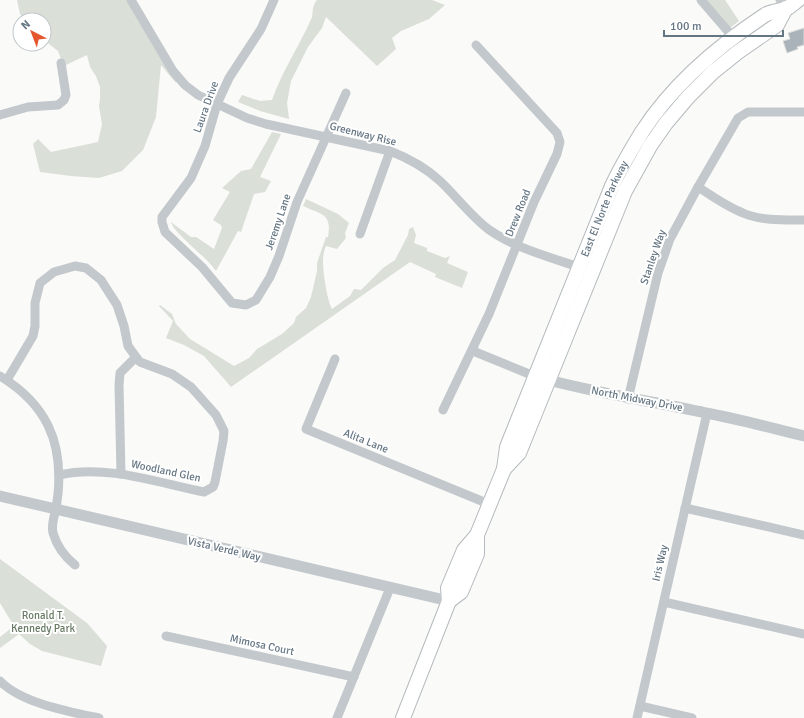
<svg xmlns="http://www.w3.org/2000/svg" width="804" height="718" viewBox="0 0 804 718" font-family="Signika,sans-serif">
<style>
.green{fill:#dadfd7}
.building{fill:#aab3b9;stroke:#dcdcda}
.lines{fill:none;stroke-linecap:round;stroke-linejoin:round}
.primary-casing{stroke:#b5babe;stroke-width:16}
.minor{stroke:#c3c8cc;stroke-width:9}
.tertiary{stroke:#c3c8cc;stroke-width:11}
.primary{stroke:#fff;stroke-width:14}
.labels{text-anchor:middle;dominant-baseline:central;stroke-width:4;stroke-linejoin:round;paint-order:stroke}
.street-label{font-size:11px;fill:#657683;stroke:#fff}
.park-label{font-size:11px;fill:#687a64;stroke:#fff}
</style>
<rect width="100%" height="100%" fill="#fafaf8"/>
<g class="green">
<polygon points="17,0 127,0 177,81 176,83 161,65 156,117 143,150 122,171 99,178 71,176 40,172 33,144 38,139 51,152 98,142 102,124 99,106 100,99 100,87 96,76 90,67 87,55 64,66 58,51 44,40 44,20 25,20 20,14"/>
<path d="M317 0H432L445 5 429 19 401 31 392 38 396 49 377 66 326 17 322 28 308 47 291 81 287 103 289 119 260 111 238 102 242 95 260 101 272 100C281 74 296 51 308 26 309 23 311 20 312 17 313 11 312 6 317 0Z"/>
<polygon points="705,0 725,0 739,21 730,28"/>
<path d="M272 132 281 134 260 177 271 181 265 192 254 194 241 232 238 231 216 271C207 257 174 234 171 222L191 237H196L214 249 222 228 221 225 213 220 230 192 222 188 241 171 251 169Z"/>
<path d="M306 199 338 214 349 223 345 233 346 238 337 249 326 246C324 250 323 256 323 261 323 272 327 300 332 309L350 296 354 289 361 290 383 268 395 260 408 235 409 229 413 227 416 235 414 243 427 248V251L445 258 450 256 447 263 468 272 462 288 435 277 436 274 410 262 231 387 204 356 184 345 166 338 173 321 159 306 160 305 172 314 176 324 190 339 234 366 249 358 257 349 282 334 294 323 296 317 306 308 311 297 317 271V263L326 237H328C332 213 322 215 303 206Z"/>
<polygon points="0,559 87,623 107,646 101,666 42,651 30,644 19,634 0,648 0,637 14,626 0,603"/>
</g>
<polygon class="building" points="804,28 804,45 797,47 798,49 787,53 783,41 790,39 788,33"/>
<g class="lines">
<defs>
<g id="primary">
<polyline points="504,469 519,453 625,191 650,146 666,123 688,97 713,72 738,52 777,25 786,8"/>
<path id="s1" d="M449 601 461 592 477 554V535L504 469 507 447 612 186C621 167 631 150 642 132 673 84 718 46 765 15 771 11 779 11 786 9 790 7 794 3 798 0"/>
<polyline points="403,718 449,601 448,588 464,550 477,535"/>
</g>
</defs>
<use href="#primary" class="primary-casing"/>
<g class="minor">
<path d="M131 0 173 71 185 85 198 95 247 118 266 124 390 151C408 158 426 168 440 181 456 196 470 215 488 229 516 249 551 257 584 269"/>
<polyline points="274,0 261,29 229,78 217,104 205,146 191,178 162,217 162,222 165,232 202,267 232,303 246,305 256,300 270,277 279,256 297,202 346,93"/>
<polyline points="701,0 733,37"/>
<polyline points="780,0 786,8"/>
<polyline points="0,115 28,107 58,105 64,100 66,95 61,63"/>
<path d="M698 187C712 196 727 207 743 213 761 221 785 220 804 220"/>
<polyline points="360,234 390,151"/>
<polyline points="473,351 534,376"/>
<polyline points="335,359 306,429 489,504"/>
<path d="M0 376C46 404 63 441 58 494 57 499 57 504 56 509 54 517 51 525 53 533 57 547 64 556 75 565"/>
<path d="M7 380 33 336 35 326V303L40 283 54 272 75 266 86 268 101 280 117 305 124 326 128 346 136 357 140 362 172 374 191 387 216 415 224 431 223 441 215 482 213 487 204 492C158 483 107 464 59 475"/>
<polyline points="628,399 658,273 670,239 698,187 738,118 748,112 804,112"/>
<polyline points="443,410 489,314 534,202 557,154 560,142 557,133 476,45"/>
<polyline points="121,474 119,385 120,373 136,357"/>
<polyline points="685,508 804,535"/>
<polyline points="664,602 804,634"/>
<polyline points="166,636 354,677"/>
<path d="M0 681C21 703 70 712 99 718"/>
<polyline points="640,706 692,718"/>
<polyline points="337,718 390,588"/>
<polyline points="637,718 707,413"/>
</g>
<g class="tertiary">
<path d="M541 378C595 393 651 401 706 413 739 419 771 428 804 436"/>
<polyline points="0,496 449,601"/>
</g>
<use href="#primary" class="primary"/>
</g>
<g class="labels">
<g class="street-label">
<text transform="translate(206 107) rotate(-70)">Laura Drive</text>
<text transform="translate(363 134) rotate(14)">Greenway Rise</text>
<text stroke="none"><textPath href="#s1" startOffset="426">East El Norte Parkway</textPath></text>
<text transform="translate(518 213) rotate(-68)">Drew Road</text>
<text transform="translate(278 222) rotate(-71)">Jeremy Lane</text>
<text transform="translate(653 257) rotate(-71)">Stanley Way</text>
<text transform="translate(637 399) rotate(11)">North Midway Drive</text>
<text transform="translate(366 441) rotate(22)">Alita Lane</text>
<text transform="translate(166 471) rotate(12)">Woodland Glen</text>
<text transform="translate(224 549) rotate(13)">Vista Verde Way</text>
<text transform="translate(660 563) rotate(-77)">Iris Way</text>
<text transform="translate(262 645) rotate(12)">Mimosa Court</text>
</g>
<g class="park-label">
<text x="43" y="615">Ronald T.<tspan x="43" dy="13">Kennedy Park</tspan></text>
</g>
</g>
<g transform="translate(32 32) rotate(318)"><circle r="19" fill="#ffffff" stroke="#c1c8cd"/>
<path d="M0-3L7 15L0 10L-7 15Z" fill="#e4572e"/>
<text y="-6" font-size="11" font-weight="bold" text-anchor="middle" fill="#657683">N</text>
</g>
<path d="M664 30v6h119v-6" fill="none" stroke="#657683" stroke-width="2"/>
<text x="670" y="30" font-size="12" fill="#657683" stroke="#ffffff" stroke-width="3" paint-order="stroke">100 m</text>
</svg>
